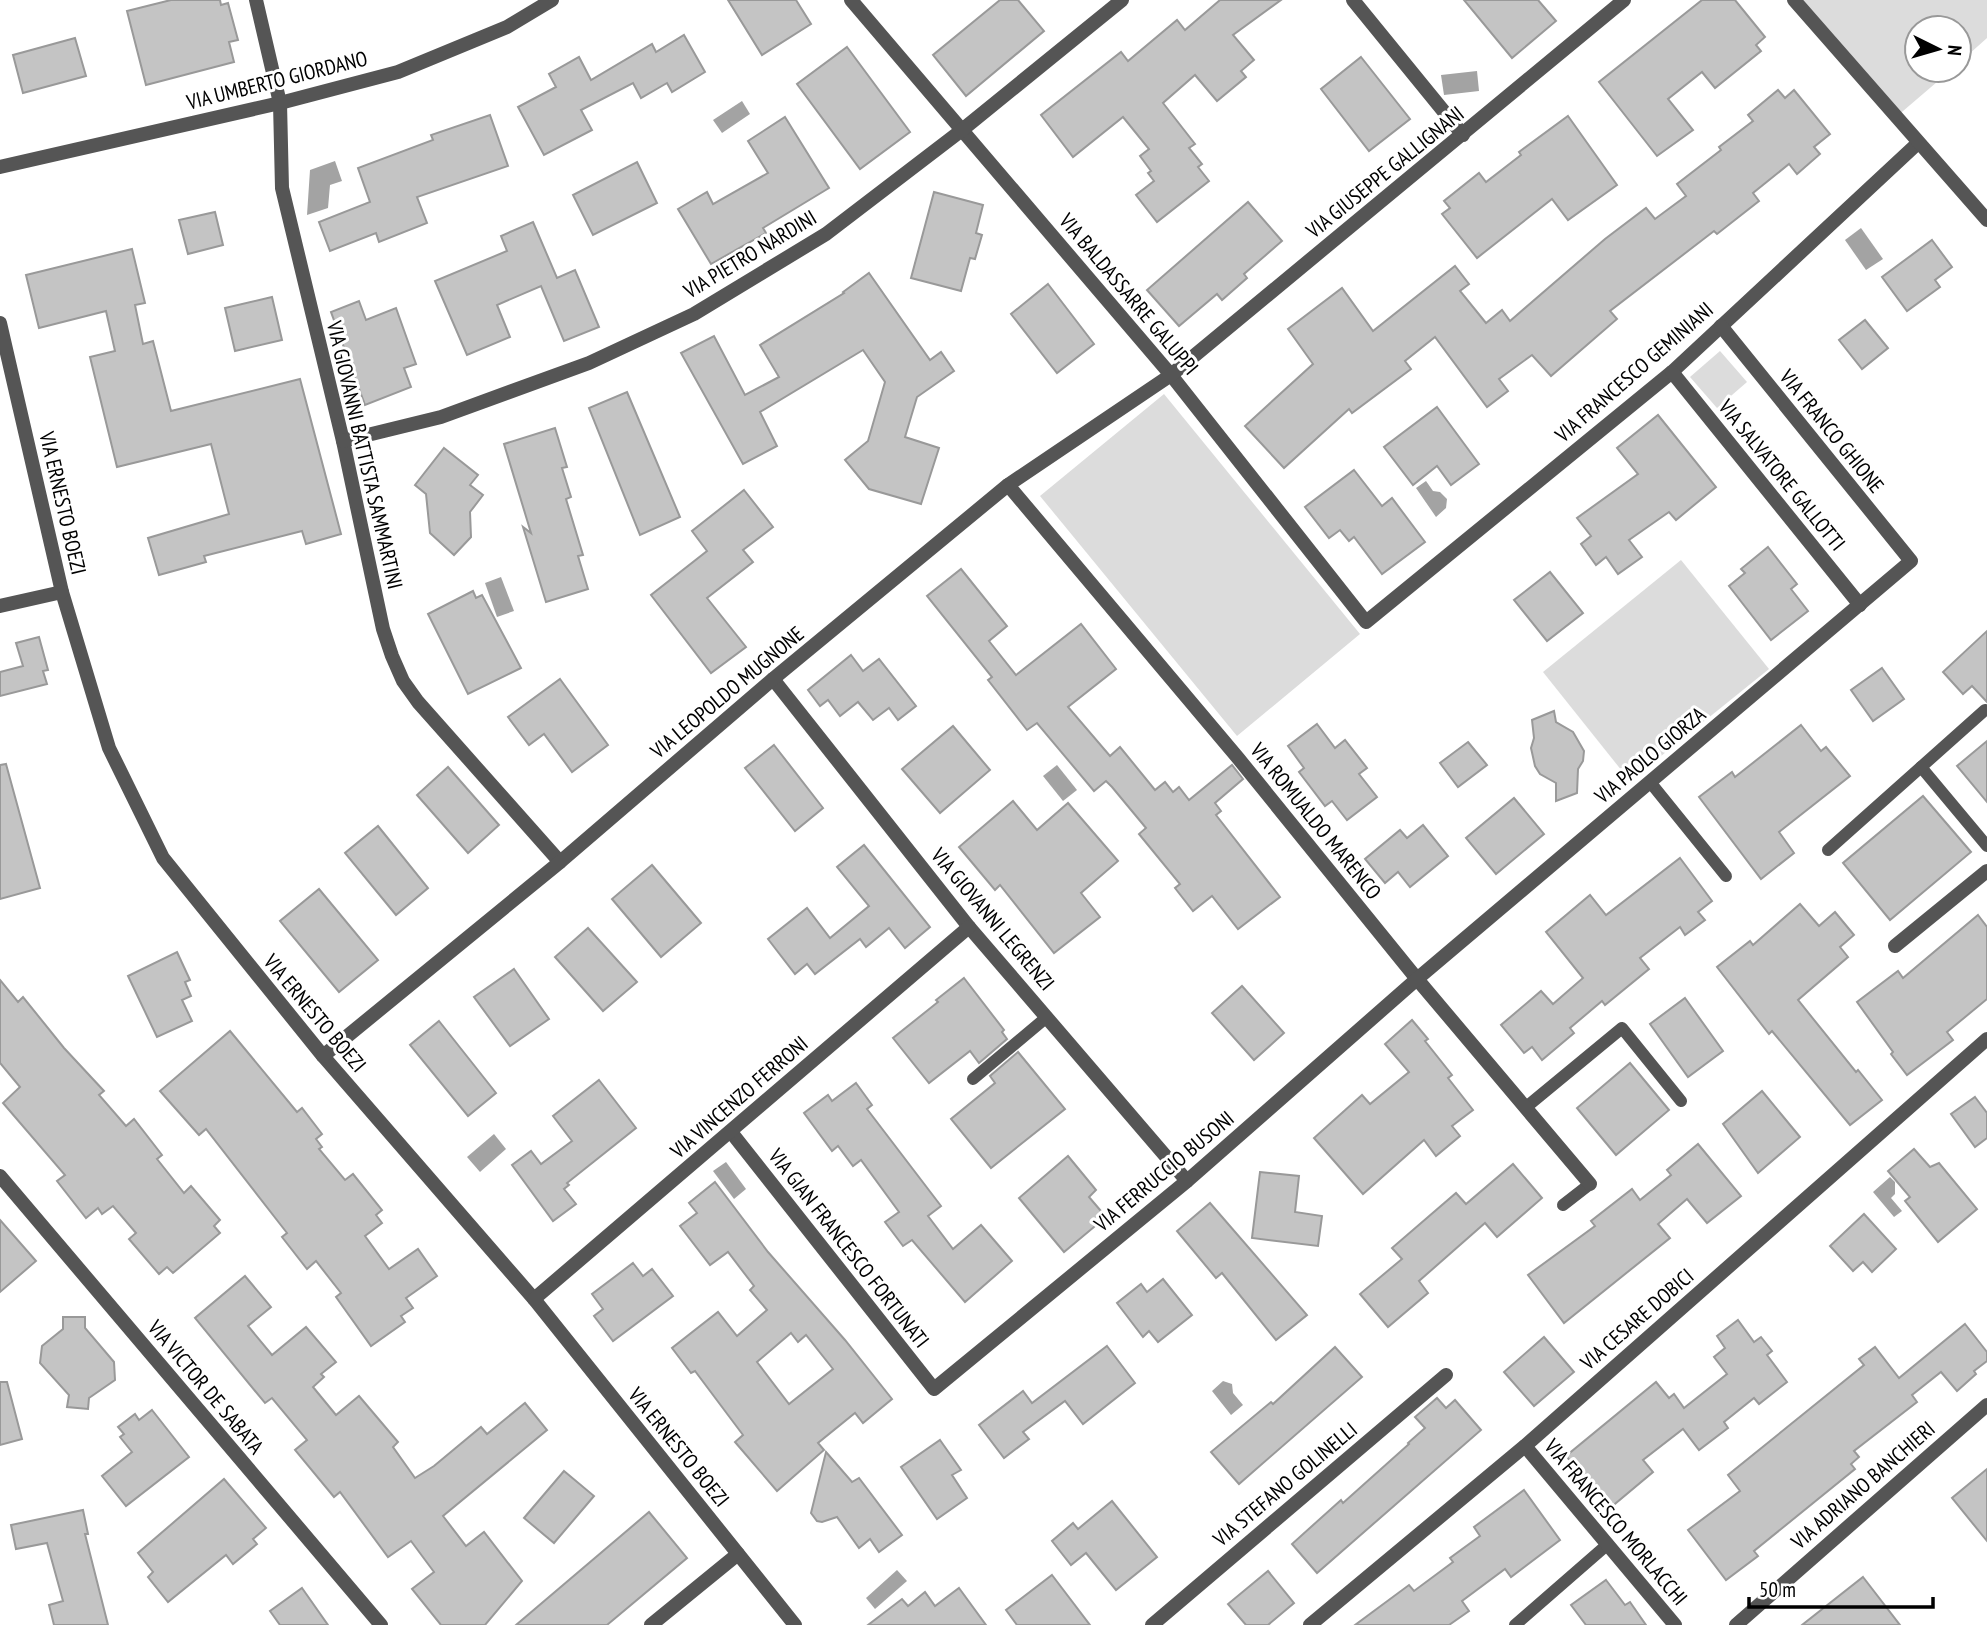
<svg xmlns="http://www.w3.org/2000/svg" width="1987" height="1625" viewBox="0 0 1987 1625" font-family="'PT Sans Narrow',sans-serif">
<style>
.green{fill:#dcdcdc}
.water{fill:#a3a3a3}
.building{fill:#c4c4c4;stroke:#999;stroke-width:2;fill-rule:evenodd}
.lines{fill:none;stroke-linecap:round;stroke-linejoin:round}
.lane{stroke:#555;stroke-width:12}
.street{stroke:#555;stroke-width:14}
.labels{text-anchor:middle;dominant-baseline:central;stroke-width:6;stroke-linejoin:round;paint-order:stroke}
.street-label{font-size:21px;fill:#000;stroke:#fff}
</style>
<rect width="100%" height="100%" fill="#fff"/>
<g class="green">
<polygon points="1796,0 1987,0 1987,38 1959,63 1959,28 1917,28 1917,70 1951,70 1896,117"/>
<polygon points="1720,351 1747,382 1717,408 1690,377"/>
<polygon points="1164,394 1360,634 1237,736 1040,496"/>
<polygon points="1681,560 1769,669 1630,781 1543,672"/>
</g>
<g class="water">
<polygon points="1477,71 1479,91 1444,95 1441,75"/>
<polygon points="742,101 750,114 722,133 713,120"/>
<polygon points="335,161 342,181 330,185 328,208 307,215 310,170"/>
<polygon points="1861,228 1883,259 1866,270 1845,240"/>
<polygon points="1426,481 1433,491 1440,492 1447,499 1446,508 1436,517 1416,488"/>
<polygon points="501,577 514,611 497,617 485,583"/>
<polygon points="1057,765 1077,790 1063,801 1043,776"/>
<polygon points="494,1134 506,1149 480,1172 467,1157"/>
<polygon points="726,1162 746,1189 734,1199 713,1171"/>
<polygon points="1890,1177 1895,1182 1895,1194 1891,1198 1902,1211 1894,1217 1873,1192"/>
<polygon points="1223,1381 1232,1384 1233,1393 1243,1405 1231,1415 1212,1391"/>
<polygon points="897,1570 907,1581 875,1609 866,1598"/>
</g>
<g class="building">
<polygon points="171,0 220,0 221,5 228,3 238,40 229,42 234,62 146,85 127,11"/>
<polygon points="728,0 796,0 811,24 762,55"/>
<polygon points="1000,0 1018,0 1044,31 966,96 933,55"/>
<polygon points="1220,0 1281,0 1233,35 1254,60 1241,71 1246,77 1217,101 1195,75 1163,103 1195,144 1189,148 1202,164 1198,167 1209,181 1157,222 1136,195 1154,181 1148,173 1151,171 1140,156 1149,149 1123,117 1073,157 1041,115 1121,52 1128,61 1177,20 1185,30"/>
<polygon points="1464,0 1538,0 1556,21 1512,58"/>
<polygon points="1702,0 1735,0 1765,37 1756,45 1761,51 1715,88 1702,72 1668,99 1693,130 1657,156 1599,82"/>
<polygon points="684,35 705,72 672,92 667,83 641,98 633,83 581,110 592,130 544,155 518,107 556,87 549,74 579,57 591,80 652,44 656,52"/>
<polygon points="75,38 86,76 23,93 13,55"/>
<polygon points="847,47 910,132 860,169 797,84"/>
<polygon points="1361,57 1410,119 1369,151 1321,89"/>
<polygon points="1778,90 1785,98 1794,90 1830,134 1814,147 1820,154 1797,174 1789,164 1753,193 1759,201 1717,234 1714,231 1610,311 1617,319 1551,376 1532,355 1499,379 1508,391 1487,407 1435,337 1405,361 1411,369 1352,413 1349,409 1284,468 1245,426 1313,364 1288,329 1342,288 1373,331 1455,266 1469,284 1460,291 1486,323 1502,310 1510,321 1605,239 1646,208 1655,219 1686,196 1677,184 1721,150 1719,147 1753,121 1748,115"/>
<polygon points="490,115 508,166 417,197 427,223 379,242 376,233 330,251 319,222 370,202 358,168 433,140 431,135"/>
<polygon points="1568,116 1617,185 1568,220 1552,199 1477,258 1442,214 1450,208 1444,201 1479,173 1486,182 1521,155 1519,152"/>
<polygon points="785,117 829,188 763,228 766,233 711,264 678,209 707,192 713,204 768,173 748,141"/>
<polygon points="637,162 657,203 593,235 573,195"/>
<polygon points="934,192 983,205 976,233 982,235 975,259 970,258 961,291 911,278"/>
<polygon points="1248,202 1282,241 1244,274 1247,278 1222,300 1217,294 1179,326 1147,290"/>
<polygon points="215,212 223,245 188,254 179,220"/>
<polygon points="533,222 557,278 575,270 599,327 564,341 541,286 497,305 510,337 467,355 435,281 507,251 501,236"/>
<polygon points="1932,240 1952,267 1935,280 1940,287 1907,311 1882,277"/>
<polygon points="132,249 145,303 135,305 143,344 153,341 171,411 300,379 341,534 306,544 302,531 204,556 206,562 159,575 148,538 229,514 211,444 117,467 90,357 115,351 106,311 39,328 26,275"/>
<polygon points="869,273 930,360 941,352 954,371 917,397 905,437 939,448 921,504 869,489 845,460 868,441 885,382 863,350 760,412 777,446 743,464 681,353 714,336 745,395 779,377 760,345 844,293 843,292"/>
<polygon points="1048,284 1094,344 1057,373 1011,314"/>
<polygon points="272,297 282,340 235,351 225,308"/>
<polygon points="359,301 366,320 396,308 416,364 404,368 411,387 365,405 331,312"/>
<polygon points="1865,320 1888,348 1862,369 1839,340"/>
<polygon points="627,392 680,517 640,535 589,408"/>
<polygon points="1437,407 1479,464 1451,485 1437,466 1413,485 1384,447"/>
<polygon points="1658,415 1716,487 1676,520 1669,512 1629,540 1642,557 1618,574 1606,557 1596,565 1581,544 1591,536 1577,518 1638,474 1617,448"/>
<polygon points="555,428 567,467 562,468 571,497 566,499 583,555 578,556 588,589 546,602 523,527 531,533 504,444"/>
<polygon points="444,448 478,475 470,485 483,495 470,512 471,537 454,555 430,533 426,494 415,485"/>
<polygon points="1354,470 1382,506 1392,498 1425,542 1382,574 1354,537 1349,541 1340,530 1329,538 1305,507"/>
<polygon points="744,490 773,527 743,550 753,562 707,598 746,647 711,673 651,595 707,551 692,531"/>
<polygon points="1768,547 1797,584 1791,589 1808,611 1771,640 1729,586 1745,573 1741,569"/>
<polygon points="961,569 1007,626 989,641 1016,675 1081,624 1116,669 1068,707 1110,756 1120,747 1155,790 1165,782 1173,792 1179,787 1189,800 1232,765 1243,779 1215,803 1221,811 1216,815 1280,897 1238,929 1212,896 1193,911 1175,888 1180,884 1139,834 1146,828 1112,787 1106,781 1094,791 1037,723 1027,730 988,680 992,677 927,596"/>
<polygon points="1550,572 1583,613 1547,641 1514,600"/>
<polygon points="473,591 476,598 482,595 521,668 468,694 428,614"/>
<polygon points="1987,631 1987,702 1972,686 1963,694 1943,672"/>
<polygon points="39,637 48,670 43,671 47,684 0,696 0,672 23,666 16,643"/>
<polygon points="851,655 863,671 879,659 916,706 898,720 889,708 873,720 858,702 840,716 828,700 820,706 808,690"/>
<polygon points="1882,668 1904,699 1873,721 1851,690"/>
<polygon points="560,679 608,745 572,772 544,734 529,745 508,717"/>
<polygon points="1554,711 1556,722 1573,732 1584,751 1583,761 1578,769 1577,793 1556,801 1556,783 1540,774 1535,766 1531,748 1534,738 1532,720"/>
<polygon points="1317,724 1335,748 1345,740 1367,768 1359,774 1377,797 1347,820 1332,801 1325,806 1299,772 1304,768 1288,746"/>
<polygon points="1801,725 1821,751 1826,747 1850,776 1779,832 1794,853 1761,879 1699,797 1732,772 1735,777"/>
<polygon points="953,726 990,770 940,813 902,769"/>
<polygon points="1987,741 1987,802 1957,766"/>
<polygon points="1468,742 1487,765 1458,787 1440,763"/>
<polygon points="774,745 823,808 795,831 745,768"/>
<polygon points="6,764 40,888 0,899 0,765"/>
<polygon points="448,767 499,825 468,853 417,795"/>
<polygon points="1923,796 1971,852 1890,920 1843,863"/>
<polygon points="1514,798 1544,834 1496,874 1466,838"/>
<polygon points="1013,801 1037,830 1068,803 1118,861 1081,893 1100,917 1054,953 1000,885 995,890 959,847"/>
<polygon points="1423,825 1448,856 1410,887 1398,872 1385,883 1365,859 1400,830 1407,838"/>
<polygon points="378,826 428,888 396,915 345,853"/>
<polygon points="864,845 930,927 905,948 889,928 866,947 860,939 815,974 807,964 795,974 768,939 807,908 830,938 869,906 837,867"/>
<polygon points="1680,858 1712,901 1698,912 1705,920 1685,935 1680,927 1640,958 1649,969 1605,1005 1602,1001 1570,1028 1574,1033 1542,1060 1532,1047 1524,1053 1501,1025 1541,991 1553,1004 1583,978 1546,932 1590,895 1606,915"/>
<polygon points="652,865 701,923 661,957 612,899"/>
<polygon points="319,889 378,960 339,992 280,921"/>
<polygon points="1800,904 1819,926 1835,912 1854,935 1840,947 1848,957 1798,1000 1856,1072 1858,1070 1882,1100 1850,1125 1772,1031 1769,1034 1717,967 1750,941 1753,945"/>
<polygon points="1978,915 1987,927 1987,999 1947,1032 1953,1040 1907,1075 1891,1054 1893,1052 1857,1002 1898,971 1903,978"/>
<polygon points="588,928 637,982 603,1011 555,957"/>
<polygon points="177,952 190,980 185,982 191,996 182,1000 192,1021 157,1037 128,976"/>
<polygon points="514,969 549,1019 510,1046 474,997"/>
<polygon points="964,978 1004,1030 1002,1032 1007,1039 979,1063 970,1051 929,1083 893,1038 938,1002 936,1000"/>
<polygon points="0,980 18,1002 23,997 64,1048 104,1091 99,1095 126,1126 134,1119 162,1155 157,1159 184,1193 191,1186 220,1220 214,1226 220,1233 173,1273 167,1267 159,1274 129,1239 136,1233 113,1206 102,1214 98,1208 86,1218 57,1181 65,1175 3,1103 20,1087 0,1063"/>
<polygon points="1242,986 1284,1033 1254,1060 1212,1013"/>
<polygon points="1685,998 1723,1051 1688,1077 1650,1024"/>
<polygon points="1412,1020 1428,1039 1425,1041 1452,1075 1448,1078 1473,1110 1452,1126 1460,1136 1436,1156 1424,1140 1363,1194 1314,1138 1362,1095 1370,1104 1409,1072 1385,1044"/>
<polygon points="439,1021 496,1093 468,1116 410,1045"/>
<polygon points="230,1031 297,1112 302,1108 322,1134 316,1139 322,1147 319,1149 345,1180 353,1174 382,1210 376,1215 382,1223 365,1236 389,1269 418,1249 437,1276 406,1298 413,1308 401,1316 405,1322 371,1346 336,1297 341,1293 316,1261 307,1269 282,1237 287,1233 206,1129 199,1135 160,1091"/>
<polygon points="1018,1052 1065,1109 991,1168 951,1119 995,1083 990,1076"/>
<polygon points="1630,1063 1669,1110 1616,1155 1577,1108"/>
<polygon points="599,1080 636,1128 567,1183 569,1185 564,1189 576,1204 553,1221 512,1165 531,1151 541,1164 572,1141 553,1116"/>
<polygon points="856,1083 872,1105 867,1109 941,1206 928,1216 953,1249 981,1225 1012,1261 965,1302 912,1240 903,1246 885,1222 899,1212 861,1160 853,1166 838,1146 832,1151 804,1113 828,1095 832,1101"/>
<polygon points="1762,1091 1800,1137 1758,1173 1723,1124"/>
<polygon points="1975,1097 1987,1113 1987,1138 1975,1147 1951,1114"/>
<polygon points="1698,1144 1741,1196 1707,1223 1687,1199 1658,1224 1670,1238 1564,1323 1528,1275 1595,1226 1591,1221 1632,1189 1640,1200 1671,1175 1667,1170"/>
<polygon points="1914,1149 1930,1167 1939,1163 1977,1209 1938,1242 1905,1201 1910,1197 1888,1171"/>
<polygon points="1068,1156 1096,1190 1089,1197 1106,1217 1064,1252 1019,1198"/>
<polygon points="1513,1164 1542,1198 1497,1237 1485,1223 1419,1281 1428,1293 1388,1327 1360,1294 1402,1259 1392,1248 1456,1193 1466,1204"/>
<polygon points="1260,1172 1299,1176 1295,1212 1322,1216 1318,1246 1252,1238"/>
<path d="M715 1182 768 1252 845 1340 892 1399 863 1423 855 1413 818 1443 824 1450 777 1491 735 1442 743 1435 695 1371 691 1373 672 1348 718 1312 737 1336 767 1310 750 1290 754 1286 728 1252 710 1265 680 1226 697 1213 689 1203ZM791 1333 798 1342 806 1335 833 1369 789 1404 757 1362Z"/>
<polygon points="1210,1203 1307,1315 1276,1340 1222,1273 1216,1278 1177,1231"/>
<polygon points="1864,1214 1896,1249 1872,1272 1863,1262 1853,1271 1830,1246"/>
<polygon points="0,1220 36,1261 0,1292"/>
<polygon points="633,1263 643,1276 652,1269 673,1296 613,1341 594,1316 603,1309 592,1294"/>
<polygon points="245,1276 271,1307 248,1326 272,1355 306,1327 336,1362 321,1374 324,1377 313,1387 336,1415 359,1396 398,1442 393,1447 415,1478 434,1466 481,1427 487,1434 525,1403 547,1430 443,1516 466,1546 484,1532 522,1581 485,1625 441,1625 412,1589 434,1572 411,1541 388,1557 340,1492 334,1497 295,1450 307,1440 272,1398 265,1403 195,1318"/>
<polygon points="1163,1279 1192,1315 1158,1342 1149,1331 1143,1337 1117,1303 1141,1284 1147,1292"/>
<polygon points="63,1317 85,1317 85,1328 114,1362 115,1380 89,1398 88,1409 67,1407 69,1395 40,1363 42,1346 63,1329"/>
<polygon points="1738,1320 1754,1342 1761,1337 1772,1351 1767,1355 1787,1382 1759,1404 1754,1398 1724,1422 1728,1428 1699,1450 1683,1429 1643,1460 1653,1472 1610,1508 1566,1456 1656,1382 1669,1398 1674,1394 1684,1408 1727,1374 1714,1357 1725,1348 1717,1336"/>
<polygon points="1965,1324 1987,1352 1987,1361 1974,1371 1976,1374 1957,1391 1941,1372 1912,1395 1917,1402 1854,1451 1859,1457 1851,1464 1855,1469 1754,1551 1758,1556 1726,1580 1688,1530 1740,1491 1728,1475 1864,1365 1859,1359 1875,1347 1899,1378"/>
<polygon points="1544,1337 1574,1372 1534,1406 1504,1372"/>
<polygon points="1107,1346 1135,1383 1083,1424 1065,1401 1023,1432 1029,1439 1004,1458 979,1425 1023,1391 1032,1403"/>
<polygon points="1335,1347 1362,1377 1239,1484 1211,1452 1271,1402 1273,1404"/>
<polygon points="0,1382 7,1382 22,1439 0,1445"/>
<polygon points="1437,1398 1446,1408 1455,1400 1481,1430 1317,1573 1292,1544 1341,1500 1343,1503 1409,1444 1408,1443 1425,1428 1415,1417"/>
<polygon points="152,1410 189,1457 126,1506 102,1476 132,1452 120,1437 124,1434 118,1427 135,1414 139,1420"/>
<polygon points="940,1440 961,1470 952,1475 967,1498 937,1519 901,1467"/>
<polygon points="826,1452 852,1482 859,1478 902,1535 879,1552 870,1539 859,1548 837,1517 822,1522 817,1521 811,1513"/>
<polygon points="1987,1469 1987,1541 1952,1498"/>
<polygon points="564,1471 594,1496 554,1543 524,1518"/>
<polygon points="224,1479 266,1528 253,1539 257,1544 233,1564 226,1555 168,1602 148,1577 153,1572 138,1553"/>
<polygon points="1524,1490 1560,1540 1511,1577 1505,1569 1462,1601 1469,1611 1449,1625 1355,1625 1409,1585 1414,1591 1453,1562 1450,1558 1480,1536 1474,1527"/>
<polygon points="1112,1501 1157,1557 1116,1590 1086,1553 1071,1565 1052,1541 1073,1523 1078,1529"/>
<polygon points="83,1510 88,1534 85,1534 108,1625 54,1625 49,1605 63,1601 47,1543 16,1549 11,1525"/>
<polygon points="649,1512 687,1558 607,1625 516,1625"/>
<polygon points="1268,1571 1294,1603 1268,1625 1246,1625 1228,1604"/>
<polygon points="1052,1575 1090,1625 1017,1625 1006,1610"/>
<polygon points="1863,1577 1900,1625 1802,1625"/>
<polygon points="1606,1580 1625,1605 1630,1602 1646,1625 1586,1625 1571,1605"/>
<polygon points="302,1588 328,1625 280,1625 270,1611"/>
<polygon points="959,1588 986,1625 868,1625 902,1599 908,1606 925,1592 935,1606"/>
</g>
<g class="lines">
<g class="lane">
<polyline points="1921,767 1987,846"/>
<polyline points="1650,782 1726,876"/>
<polyline points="1828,850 1985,710"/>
<polyline points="973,1079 1047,1017"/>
<polyline points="1525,1108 1622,1028 1681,1101"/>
<polyline points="1563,1205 1590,1184"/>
<polyline points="1515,1625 1608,1544"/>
</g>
<g class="street">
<polyline points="256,0 280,103 282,188 343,441 383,629 392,656 403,681 418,702 560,862"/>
<polyline points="851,0 1171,375 1366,622 1672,372 1918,143"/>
<polyline points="1353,0 1463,135"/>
<polyline points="1794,0 1987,220"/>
<polyline points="0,167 280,103 398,72 507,27 552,0"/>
<polyline points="0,323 62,592 109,748 163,858 323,1056 534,1299 795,1625"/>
<polyline points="1672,372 1860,605"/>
<polyline points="343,441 441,417 589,363 694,314 826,234 962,130 1122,0"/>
<polyline points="1008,485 1238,758 1417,979 1590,1184"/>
<polyline points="0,606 62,592"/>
<polyline points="773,679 969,927 1187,1181"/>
<polyline points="1895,946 1987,871"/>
<polyline points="323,1056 560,862 773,679 1008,485 1171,375 1624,0"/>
<polyline points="731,1132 934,1389 1187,1181 1417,979 1911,561 1721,326"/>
<polyline points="0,1176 381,1625"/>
<polyline points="534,1299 969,927"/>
<polyline points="1525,1446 1675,1625"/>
<polyline points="651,1625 738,1554"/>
<polyline points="1152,1625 1446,1375"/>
<polyline points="1310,1625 1525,1446 1987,1039"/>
<polyline points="1736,1625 1987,1405"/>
</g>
</g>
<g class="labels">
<g class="street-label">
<text transform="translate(277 80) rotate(-14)">VIA UMBERTO GIORDANO</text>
<text transform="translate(1385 172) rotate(-39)">VIA GIUSEPPE GALLIGNANI</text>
<text transform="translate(750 254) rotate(-31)">VIA PIETRO NARDINI</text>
<text transform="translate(1129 294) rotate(50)">VIA BALDASSARRE GALUPPI</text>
<text transform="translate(1634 372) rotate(-41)">VIA FRANCESCO GEMINIANI</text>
<text transform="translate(1832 431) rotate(51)">VIA FRANCO GHIONE</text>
<text transform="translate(365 455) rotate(77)">VIA GIOVANNI BATTISTA SAMMARTINI</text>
<text transform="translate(1782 475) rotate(51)">VIA SALVATORE GALLOTTI</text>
<text transform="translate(63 503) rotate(77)">VIA ERNESTO BOEZI</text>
<text transform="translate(727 692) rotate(-40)">VIA LEOPOLDO MUGNONE</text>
<text transform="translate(1650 755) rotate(-40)">VIA PAOLO GIORZA</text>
<text transform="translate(1316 821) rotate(51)">VIA ROMUALDO MARENCO</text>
<text transform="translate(993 919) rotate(50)">VIA GIOVANNI LEGRENZI</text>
<text transform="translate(315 1013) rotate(50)">VIA ERNESTO BOEZI</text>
<text transform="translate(739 1097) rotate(-41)">VIA VINCENZO FERRONI</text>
<text transform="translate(1164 1171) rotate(-40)">VIA FERRUCCIO BUSONI</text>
<text transform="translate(849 1248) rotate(52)">VIA GIAN FRANCESCO FORTUNATI</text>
<text transform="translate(1637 1319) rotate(-41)">VIA CESARE DOBICI</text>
<text transform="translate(206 1387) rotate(50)">VIA VICTOR DE SABATA</text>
<text transform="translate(679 1447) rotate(51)">VIA ERNESTO BOEZI</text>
<text transform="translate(1285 1484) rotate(-40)">VIA STEFANO GOLINELLI</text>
<text transform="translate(1863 1485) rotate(-41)">VIA ADRIANO BANCHIERI</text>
<text transform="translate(1616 1522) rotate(50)">VIA FRANCESCO MORLACCHI</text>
</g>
</g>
<g transform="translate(1938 49) rotate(95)"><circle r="33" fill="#ffffff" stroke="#999999" stroke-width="2"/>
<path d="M0-5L12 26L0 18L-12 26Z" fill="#000000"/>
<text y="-10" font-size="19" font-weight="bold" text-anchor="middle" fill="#000000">N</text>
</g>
<path d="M1749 1597v10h184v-10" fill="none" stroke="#000000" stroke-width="3.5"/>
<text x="1759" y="1597" font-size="21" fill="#000000" stroke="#ffffff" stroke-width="5" paint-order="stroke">50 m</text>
</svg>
